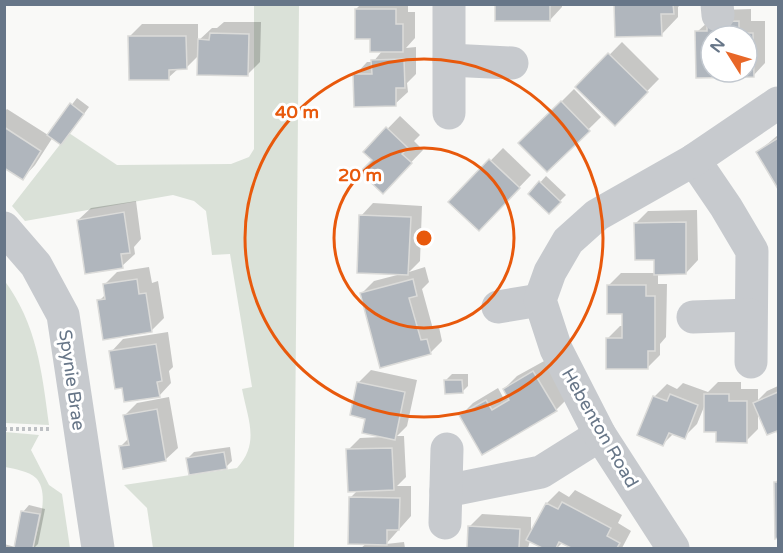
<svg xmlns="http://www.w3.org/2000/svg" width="783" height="553" viewBox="0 0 783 553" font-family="'Varela Round',sans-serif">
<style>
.green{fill:#dae1d8}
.shadow{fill:#0003;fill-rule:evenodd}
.building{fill:#b0b6bd;stroke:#dbdbd9;stroke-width:1.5;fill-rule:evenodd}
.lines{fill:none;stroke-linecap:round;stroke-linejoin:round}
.path{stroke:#bec1c4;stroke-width:4;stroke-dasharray:3 3;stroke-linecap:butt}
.minor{stroke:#c7cace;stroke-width:33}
.ring{fill:none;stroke:#e8590c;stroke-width:3}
.labels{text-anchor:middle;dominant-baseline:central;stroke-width:6;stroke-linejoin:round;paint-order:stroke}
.street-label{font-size:18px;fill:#677688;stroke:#fff}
.centre{fill:#e8590c;stroke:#fff;stroke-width:3}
.ring-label{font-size:18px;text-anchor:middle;font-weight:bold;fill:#e8590c;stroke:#fff;stroke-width:6;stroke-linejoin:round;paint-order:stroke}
</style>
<rect width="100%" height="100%" fill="#f9f9f7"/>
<g class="green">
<path d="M254 5H299L294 548H153L147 508 124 485 237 468C260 443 248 420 242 389L252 387 230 254 212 255 206 211 194 201 173 195 25 221 12 206 69 133 117 165 231 164 249 157 254 149Z"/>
<path d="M4 280C37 324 42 372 49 425L5 423Z"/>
<path d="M5 432 39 435 31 450 49 485 62 494 70 548H33C37 530 51 494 36 478 28 471 15 469 5 467Z"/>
</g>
<g class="shadow">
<polygon points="361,4 408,4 408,12 415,12 415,38 406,48 416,47 416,74 407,83 408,92 395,104 355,75 367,62 373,62 383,50 356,9"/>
<polygon points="497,4 562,4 562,7 550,20"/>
<polygon points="616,4 681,4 678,7 678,17 661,35"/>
<path d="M751 9V21H765V63L753 76H697V32L721 10ZM711 36H747V72H711Z"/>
<polygon points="224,22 261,22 260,62 248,74 199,55 186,68 179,68 168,78 129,37 142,24 198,24 198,41 212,28 217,28"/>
<polygon points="622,42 659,79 615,124 578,87"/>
<polygon points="574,89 601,117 547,170 520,143"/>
<polygon points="77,98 89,107 67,137 53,137 35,165 23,178 4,166 4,112 7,109 48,135"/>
<polygon points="400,116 420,135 414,141 423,150 395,179 365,152"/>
<polygon points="778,135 778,186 758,152"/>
<polygon points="503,148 531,175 479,229 450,202"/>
<polygon points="546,176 566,195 549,212 530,194"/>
<polygon points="136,201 141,239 134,247 135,254 122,266 78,220 91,208"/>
<polygon points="373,203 422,206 420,261 409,272 425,267 429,282 422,289 433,329 439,327 442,341 430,353 361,294 374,281 401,274 361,216"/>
<polygon points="697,210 698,260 686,273 658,273 658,284 667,284 666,337 660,344 660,355 647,368 607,339 620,326 624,326 624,313 608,286 621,273 656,273 655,259 636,223 648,211"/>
<polygon points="149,267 152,283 158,281 164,318 151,331 99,301 106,294 104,285 117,272"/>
<polygon points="168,332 173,367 169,371 171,383 159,396 123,387 111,352 123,339"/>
<polygon points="546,360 568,398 556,410 460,416 473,403 498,388 504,399 508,396 504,389 517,376"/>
<polygon points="371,370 417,380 407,426 397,436 404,436 406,477 397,486 411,486 411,516 386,544 404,542 405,548 361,548 367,543 351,497 358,490 348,450 360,438 382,437 367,417 358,383"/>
<polygon points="452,374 468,374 468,386 462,392 446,380"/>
<polygon points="718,382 741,382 741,389 758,389 758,400 767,391 778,386 778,431 758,411 758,429 746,441 706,402 697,424 684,437 674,433 663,444 654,397 667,384 677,389 683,383 708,392"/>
<polygon points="169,397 178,448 165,460 120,447 129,438 125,415 137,403"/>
<polygon points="230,447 232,461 226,467 188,458 194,452"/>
<polygon points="778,479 778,537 776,537 775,483"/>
<polygon points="575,490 622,515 618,523 631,531 622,548 574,548 563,542 557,548 545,548 530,541 528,548 468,548 469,527 482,514 531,517 531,534 547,503 559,491 569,497"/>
<polygon points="29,505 45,509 38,544 34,548 4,548 4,544 15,547 23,512"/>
</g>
<g class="building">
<rect x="495" y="4" width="55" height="17"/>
<polygon points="614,4 673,4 674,14 661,14 662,36 615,37"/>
<polygon points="355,9 396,9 396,24 403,24 403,52 370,52 370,39 355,39"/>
<path d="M739 21V33H753L754 77 696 78 695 31H707V22ZM711 36H747V72H711Z"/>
<polygon points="210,33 249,34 248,76 197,75 198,39 209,40"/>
<polygon points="128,36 186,36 187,69 169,70 169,80 129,80"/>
<polygon points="608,53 648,92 615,126 575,87"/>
<polygon points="404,59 405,88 396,88 396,106 354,107 353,74 372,74 371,60"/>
<polygon points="561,101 590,131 547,172 518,143"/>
<polygon points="70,103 84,114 61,145 47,135"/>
<polygon points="4,127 41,151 23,180 4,168"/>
<polygon points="386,127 408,148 402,154 412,163 383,194 360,172 372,160 363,152"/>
<polygon points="778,138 778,189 756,152"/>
<polygon points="489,159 520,188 479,231 448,202"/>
<polygon points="539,181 561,202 549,214 528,194"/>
<polygon points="124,212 130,253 121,254 123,268 85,274 77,220"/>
<polygon points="359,215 411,217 408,275 357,273"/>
<polygon points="686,222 686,274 654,275 654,260 635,260 634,223"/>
<polygon points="137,279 139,294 146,293 152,332 103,340 97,300 105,299 103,284"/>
<polygon points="413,279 417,296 409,298 421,340 427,339 431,354 380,368 360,293"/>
<polygon points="607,285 646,285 646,296 655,296 655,351 648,351 648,369 606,369 606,338 622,338 622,314 607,314"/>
<polygon points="156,344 162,381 157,382 160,397 124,402 122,388 115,389 109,351"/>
<polygon points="533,371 557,411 482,455 459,415 486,400 492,410 509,400 503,389"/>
<polygon points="444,380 462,380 463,393 445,394"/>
<polygon points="357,382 405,392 395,440 362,433 365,419 350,415"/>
<polygon points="778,392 778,435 777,431 767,435 753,403"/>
<polygon points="670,394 698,405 685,439 669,433 663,446 637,435 653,396 667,401"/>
<polygon points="704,394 729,394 729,401 747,401 747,443 716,442 716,432 704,432"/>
<polygon points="157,409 166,461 123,469 119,446 129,445 123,415"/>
<polygon points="392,448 394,490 348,492 346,449"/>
<polygon points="224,452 227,469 189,475 186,458"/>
<polygon points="774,482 778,482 778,538 775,539"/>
<polygon points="349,497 400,498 399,530 387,530 387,545 348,544"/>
<polygon points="562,502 611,528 607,536 620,543 617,548 571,548 559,542 556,548 542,548 526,540 546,503 558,509"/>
<polygon points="21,511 40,514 33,548 14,548"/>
<polygon points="468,526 520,529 519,548 467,548"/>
</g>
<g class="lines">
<polyline class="path" points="4,429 49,429"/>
<g class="minor">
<polyline points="717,4 718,15"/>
<polyline points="449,60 512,63"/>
<polyline points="449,113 449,4"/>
<polyline points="694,160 726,207 752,251 751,362"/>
<polyline points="4,228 36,265 63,315 98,548"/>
<polyline points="498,307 540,300"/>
<polyline points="693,317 750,315"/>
<polyline points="446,491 541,472 600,435"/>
<polyline points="445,523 447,449"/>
<polyline points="673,548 600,435 556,349 540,300 550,272 568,241 597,215 694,160 778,103"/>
</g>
</g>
<g class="ring">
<circle cx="424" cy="238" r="90"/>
<circle cx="424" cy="238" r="179"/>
</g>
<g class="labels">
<g class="street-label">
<text transform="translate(72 380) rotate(82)">Spynie Brae</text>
<text transform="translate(600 428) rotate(60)">Hebenton Road</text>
</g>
</g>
<circle cx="424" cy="238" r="9" class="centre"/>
<g class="ring-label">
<text x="297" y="118">40 m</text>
<text x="360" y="181">20 m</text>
</g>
<rect width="783" height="553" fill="none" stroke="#677688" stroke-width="12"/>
<g transform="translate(729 54) rotate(307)"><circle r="28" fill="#ffffff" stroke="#c2c8cf" stroke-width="1.5"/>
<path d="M0-4.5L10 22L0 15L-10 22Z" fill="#e86728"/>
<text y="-9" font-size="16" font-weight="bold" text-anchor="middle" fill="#677688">N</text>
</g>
</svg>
